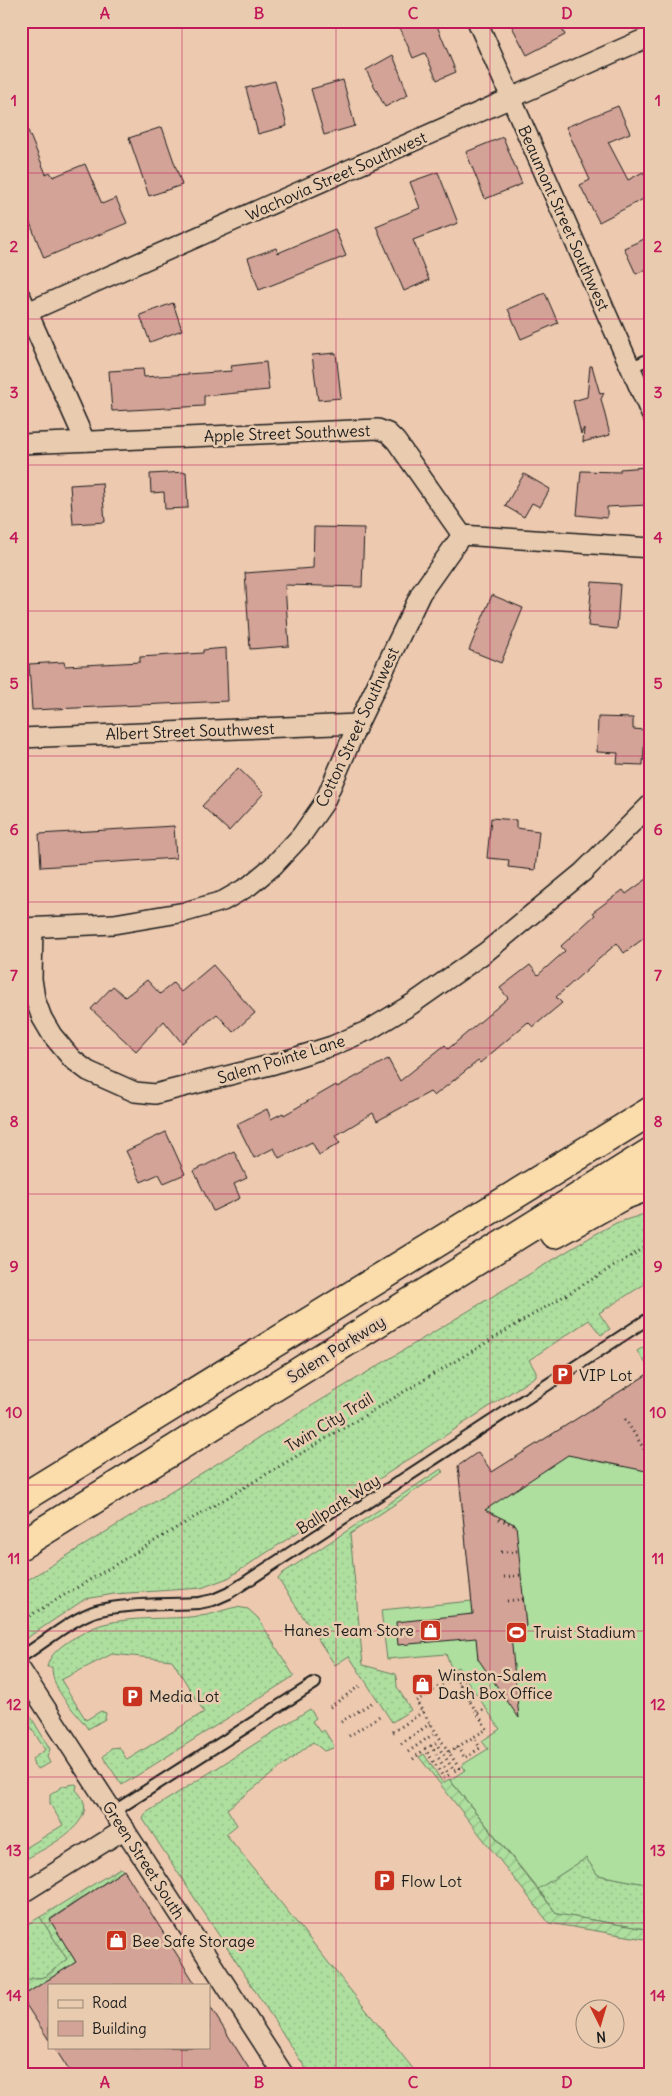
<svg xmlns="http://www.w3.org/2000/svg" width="672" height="2096" viewBox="0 0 672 2096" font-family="Delius,sans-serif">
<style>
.grass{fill:url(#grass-dots);stroke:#657e5e}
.garden{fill:url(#garden-furrows);stroke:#657e5e}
.pitch{fill:#aedf9f;stroke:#657e5e}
.building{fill:#d3a397;stroke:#1c1c1c}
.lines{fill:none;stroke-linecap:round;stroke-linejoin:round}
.lane-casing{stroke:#1c1c1c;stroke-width:14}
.street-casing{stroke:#1c1c1c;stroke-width:22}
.highway-casing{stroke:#1c1c1c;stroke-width:31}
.path{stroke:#1c1c1c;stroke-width:3;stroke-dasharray:1 4;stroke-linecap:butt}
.lane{stroke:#e9cbaf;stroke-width:10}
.street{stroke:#e9cbaf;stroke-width:19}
.highway{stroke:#fbdcab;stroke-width:28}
.grid{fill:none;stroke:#c2185b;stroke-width:1;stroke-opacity:0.55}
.labels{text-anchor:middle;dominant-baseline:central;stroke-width:5;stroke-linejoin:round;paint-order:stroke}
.street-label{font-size:16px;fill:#1c1c1c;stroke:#e9cbaf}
.poi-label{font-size:16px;fill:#1c1c1c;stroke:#e9cbaf;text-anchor:start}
.neatline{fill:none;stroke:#c2185b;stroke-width:2}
.grid-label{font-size:16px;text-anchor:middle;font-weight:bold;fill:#c2185b}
</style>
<defs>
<pattern id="grass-dots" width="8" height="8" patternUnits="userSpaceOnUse" patternTransform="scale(1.25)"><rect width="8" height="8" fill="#aedf9f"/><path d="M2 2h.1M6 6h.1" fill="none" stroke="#95bf88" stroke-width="1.8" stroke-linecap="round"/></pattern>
<pattern id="garden-furrows" width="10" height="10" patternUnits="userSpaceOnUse" patternTransform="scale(1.25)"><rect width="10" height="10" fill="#aedf9f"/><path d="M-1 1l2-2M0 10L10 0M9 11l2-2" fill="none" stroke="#95bf88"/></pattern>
</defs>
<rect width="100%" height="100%" fill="#edc9b0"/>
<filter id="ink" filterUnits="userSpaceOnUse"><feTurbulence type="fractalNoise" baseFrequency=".02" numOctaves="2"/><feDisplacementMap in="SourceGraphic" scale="10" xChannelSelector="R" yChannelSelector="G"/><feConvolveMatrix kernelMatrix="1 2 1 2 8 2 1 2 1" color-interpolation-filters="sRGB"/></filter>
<g filter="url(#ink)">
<g class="grass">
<polygon points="651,1212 651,1280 599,1313 610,1329 601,1335 589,1320 529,1360 536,1372 536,1376 228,1578 201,1588 114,1594 85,1599 21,1642 21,1623 23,1619 21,1614 21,1584 280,1425 594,1235 616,1223"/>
<polygon points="441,1469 443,1472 350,1534 363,1665 396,1674 397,1687 411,1710 392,1722 349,1656 335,1665 278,1579 283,1573"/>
<path d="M237 1607 248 1609 258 1618 294 1676 122 1785 103 1757 111 1748 119 1747 127 1760 204 1712 172 1660 112 1654 61 1680 86 1720 101 1711 106 1713 105 1719 88 1729C75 1710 52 1692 52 1667H47C50 1654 61 1646 72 1639 82 1634 92 1627 104 1624 134 1616 168 1620 200 1616 213 1615 224 1609 237 1607Z"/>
<polygon points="21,1700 50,1749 47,1757 50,1763 38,1769 34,1766 32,1759 45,1750 21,1711"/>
<polygon points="310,1709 316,1718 312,1721 320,1732 324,1730 334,1746 333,1748 324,1751 313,1742 227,1809 237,1825 226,1834 418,2075 310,2075 143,1819 146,1813"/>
<path d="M75 1784 77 1785 76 1790C108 1821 42 1849 21 1862V1851L63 1825 50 1804V1795L63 1786Z"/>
<polygon points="586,1858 598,1875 651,1885 651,1930 557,1914 538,1889"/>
<polygon points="40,1917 67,1959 46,1976 40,1978 32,1978 21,1984 21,1928"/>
</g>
<g class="garden">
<polygon points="424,1754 443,1783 449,1779 557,1914 651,1930 651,1940 549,1923 419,1757"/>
<polygon points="120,1868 124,1870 50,1919 76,1962 21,1997 21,1984 32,1978 40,1978 46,1976 67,1959 40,1917"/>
</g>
<g class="pitch">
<polygon points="651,1342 651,1371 637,1351"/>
<polygon points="651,1372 651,1885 598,1875 586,1858 538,1889 450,1780 465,1770 462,1765 488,1749 482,1741 500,1729 458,1667 452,1670 446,1654 387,1659 381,1610 472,1601 461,1492"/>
</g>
<g class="building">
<polygon points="397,21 435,21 456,72 437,80 425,53 413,58"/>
<polygon points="509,21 558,21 565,35 527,55"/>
<polygon points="393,55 408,95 385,107 366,70"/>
<polygon points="343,80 355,126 324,135 311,89"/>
<polygon points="275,81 287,126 258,134 246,88"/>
<polygon points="618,106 630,133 608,142 628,180 643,172 651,186 651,195 599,222 580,185 590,180 566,127"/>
<polygon points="21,114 46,174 50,172 53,177 85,164 102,204 116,198 127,223 44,258 30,223 26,225 21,214"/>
<polygon points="162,127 182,185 149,196 129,138"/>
<polygon points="503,137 522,184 485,199 466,152"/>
<polygon points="438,172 458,223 413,240 429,280 404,291 376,226 420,208 410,182"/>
<polygon points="335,229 346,256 259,290 248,258 276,248 278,253"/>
<polygon points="651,236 651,267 636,274 624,248"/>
<polygon points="545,293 558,323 521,339 508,309"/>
<polygon points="173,303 182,330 150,342 140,315"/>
<polygon points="336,353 341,398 318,400 312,355"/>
<polygon points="266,362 269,390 204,396 204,406 112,411 109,371 143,369 144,377 232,371 231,366"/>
<polygon points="590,366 592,366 600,394 604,393 601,399 610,435 583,442 584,428 581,434 573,401 587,397"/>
<polygon points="646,467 648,505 607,507 607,518 577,515 581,471 620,472 620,469"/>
<polygon points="186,472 188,508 165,509 164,492 151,493 150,474"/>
<polygon points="524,474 550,489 540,507 532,503 524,517 505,506"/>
<polygon points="102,483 105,522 73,524 70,485"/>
<polygon points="314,527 364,528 362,587 285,585 289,646 250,649 245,573 313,568"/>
<polygon points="592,582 620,584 617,629 588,626"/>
<polygon points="492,595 523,608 501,663 469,650"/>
<polygon points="226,648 228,701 32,710 29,664 64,662 65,666 140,662 140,657 203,653 203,650"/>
<polygon points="598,717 633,718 633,729 645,730 643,765 617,764 618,753 597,752"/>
<polygon points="238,768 264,793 229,831 202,806"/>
<polygon points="491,818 516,820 516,828 539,831 535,870 508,867 509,860 487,858"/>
<polygon points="174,826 176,858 41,867 39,834"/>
<polygon points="651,876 651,933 624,953 617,943 556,997 562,1003 533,1027 528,1022 480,1063 478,1061 434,1096 430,1092 377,1121 373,1113 335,1136 340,1143 319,1155 312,1142 279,1158 274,1148 254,1158 237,1124 267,1109 271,1119 283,1113 284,1115 336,1085 337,1087 388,1059 400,1081 445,1045 448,1049 508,998 500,988 530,965 538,975 565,951 561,946 595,915 593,912 623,890 626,894"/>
<polygon points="213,965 255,1013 233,1032 217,1014 182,1043 164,1021 136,1051 91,1009 113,986 125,997 147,980 160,994 173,983 181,992"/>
<polygon points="166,1132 185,1174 164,1183 159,1174 141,1182 126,1151"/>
<polygon points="234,1151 247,1178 234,1184 240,1198 213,1211 194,1171"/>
<polygon points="651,1372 651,1472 568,1455 485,1510 516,1525 526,1626 511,1636 519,1718 478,1659 476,1638 398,1645 396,1622 473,1614 458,1466 478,1452 492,1472"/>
<polygon points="124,1870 196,1985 49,1985 49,2040 21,1997 76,1962 50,1920"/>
<polygon points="209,2005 253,2075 72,2075 54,2047 209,2047"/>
</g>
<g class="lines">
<defs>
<g id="lane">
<polyline points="630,368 651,358"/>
<path d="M21 1657C42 1644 73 1618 96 1611 124 1603 169 1605 199 1603L213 1600 229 1593 651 1317"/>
<polyline points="113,1812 315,1683"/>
</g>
<g id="street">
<polyline points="477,21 651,414"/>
<polyline points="21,297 85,441"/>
<polyline points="21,315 651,36"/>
<polyline points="21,444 378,429 388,433 396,441 462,535 651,548"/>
<polyline points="21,738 358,724"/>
<polyline points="22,928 114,924 185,912 223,901 249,886 273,866 301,836 324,803 358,724 421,593 462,535"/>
<polyline points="33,928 32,979 35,999 42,1018 52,1035 72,1059 88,1071 135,1092 155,1094 274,1064 332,1046 369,1030 412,1004 486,952 583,872 651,804"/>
<polyline points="21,1670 284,2075"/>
<polyline points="21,1894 125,1829"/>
</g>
<g id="highway">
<polyline points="554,1234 622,1196 651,1185"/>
<polyline points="21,1499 651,1111"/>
<polyline points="21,1545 651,1152"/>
</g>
</defs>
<use href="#lane" class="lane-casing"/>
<use href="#street" class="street-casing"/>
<use href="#highway" class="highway-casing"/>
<g class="path">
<polyline points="625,1419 651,1460"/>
<polyline points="499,1519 516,1526"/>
<polyline points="501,1552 518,1551"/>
<polyline points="504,1577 521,1575"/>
<polyline points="507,1601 523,1599"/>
<polyline points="21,1621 651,1244"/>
<polyline points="511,1634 526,1624"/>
<polyline points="460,1685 467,1680"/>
<polyline points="469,1700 477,1695"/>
<polyline points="330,1707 361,1685"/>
<polyline points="478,1713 486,1708"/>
<polyline points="341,1722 373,1702"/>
<polyline points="393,1732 423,1712"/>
<polyline points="349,1736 381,1715"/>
<polyline points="401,1744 431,1723"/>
<polyline points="457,1747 465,1758 480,1748 474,1737"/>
<polyline points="408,1752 436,1732"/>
<polyline points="413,1759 425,1749 444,1778 449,1775 431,1746 436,1743 454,1771 459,1768 416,1701 455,1677 487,1729 449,1752"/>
</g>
<use href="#lane" class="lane"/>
<use href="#street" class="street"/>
<use href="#highway" class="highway"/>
</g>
</g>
<path class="grid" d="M182 21V1985M336 21V2075M490 21V2075M21 173H651M21 319H651M21 465H651M21 611H651M21 756H651M21 902H651M21 1048H651M21 1194H651M21 1340H651M21 1485H651M21 1631H651M21 1777H651M21 1923H651M182 2047V2075"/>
<defs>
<symbol id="parking-square" viewBox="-11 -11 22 22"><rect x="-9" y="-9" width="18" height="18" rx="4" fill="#c8321e" stroke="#e9cbaf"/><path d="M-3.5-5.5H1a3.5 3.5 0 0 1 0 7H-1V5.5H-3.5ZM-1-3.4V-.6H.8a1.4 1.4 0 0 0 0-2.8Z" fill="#fff"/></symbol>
<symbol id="shop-square" viewBox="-11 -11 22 22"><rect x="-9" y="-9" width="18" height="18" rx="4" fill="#c8321e" stroke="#e9cbaf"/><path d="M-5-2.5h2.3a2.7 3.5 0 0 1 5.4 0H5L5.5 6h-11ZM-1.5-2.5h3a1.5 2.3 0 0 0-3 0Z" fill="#fff"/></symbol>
<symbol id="stadium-square" viewBox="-11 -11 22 22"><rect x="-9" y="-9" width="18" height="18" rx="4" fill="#c8321e" stroke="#e9cbaf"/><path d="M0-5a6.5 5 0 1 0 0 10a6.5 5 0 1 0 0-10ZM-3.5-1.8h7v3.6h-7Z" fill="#fff"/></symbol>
</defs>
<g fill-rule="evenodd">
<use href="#parking-square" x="550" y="1362" width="25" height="25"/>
<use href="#shop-square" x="418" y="1618" width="25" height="25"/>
<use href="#stadium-square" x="504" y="1620" width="25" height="25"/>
<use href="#shop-square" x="410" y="1672" width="25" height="25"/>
<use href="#parking-square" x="120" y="1684" width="25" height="25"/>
<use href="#parking-square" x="372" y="1868" width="25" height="25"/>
<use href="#shop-square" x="104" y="1928" width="25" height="25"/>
</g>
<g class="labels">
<g class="street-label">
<text transform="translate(336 176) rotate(-24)">Wachovia Street Southwest</text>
<text transform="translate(564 218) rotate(66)">Beaumont Street Southwest</text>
<text transform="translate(287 433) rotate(-2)">Apple Street Southwest</text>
<text transform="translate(357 727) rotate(-65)">Cotton Street Southwest</text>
<text transform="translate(190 731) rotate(-2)">Albert Street Southwest</text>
<text transform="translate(281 1059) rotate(-17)">Salem Pointe Lane</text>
<text transform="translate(336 1349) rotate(-32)">Salem Parkway</text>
<text transform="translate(329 1422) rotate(-31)">Twin City Trail</text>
<text transform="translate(338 1504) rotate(-33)">Ballpark Way</text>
<text transform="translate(144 1860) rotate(57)">Green Street South</text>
</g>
<g class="poi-label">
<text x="579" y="1375">VIP Lot</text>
<text x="414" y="1630" text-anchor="end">Hanes Team Store</text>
<text x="533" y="1632">Truist Stadium</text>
<text x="438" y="1675">Winston-Salem<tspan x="438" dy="18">Dash Box Office</tspan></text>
<text x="149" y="1696">Media Lot</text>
<text x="401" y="1881">Flow Lot</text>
<text x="132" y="1941">Bee Safe Storage</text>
</g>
</g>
<rect width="672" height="2096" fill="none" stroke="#e9cbaf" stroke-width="55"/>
<rect x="48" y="1984" width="162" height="65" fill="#e9cbaf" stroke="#978574"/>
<rect x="58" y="2000" width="25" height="8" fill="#e9cbaf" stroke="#978574"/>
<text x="92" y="2008" font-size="15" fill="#1c1c1c">Road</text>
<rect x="58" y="2021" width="25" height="15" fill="#d3a397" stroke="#978574"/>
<text x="92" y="2034" font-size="15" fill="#1c1c1c">Building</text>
<g transform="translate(600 2024) rotate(175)"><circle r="24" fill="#e9cbaf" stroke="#978574"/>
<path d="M0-4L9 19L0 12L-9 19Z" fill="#c8321e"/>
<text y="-8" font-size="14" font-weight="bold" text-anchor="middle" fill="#1c1c1c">N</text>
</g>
<rect x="28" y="28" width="616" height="2040" class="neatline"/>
<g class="grid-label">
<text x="105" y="19">A</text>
<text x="259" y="19">B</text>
<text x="413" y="19">C</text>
<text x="567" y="19">D</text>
<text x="14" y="106">1</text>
<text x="658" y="106">1</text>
<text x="14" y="252">2</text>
<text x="658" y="252">2</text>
<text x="14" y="398">3</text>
<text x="658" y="398">3</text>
<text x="14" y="543">4</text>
<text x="658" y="543">4</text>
<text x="14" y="689">5</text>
<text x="658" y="689">5</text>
<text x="14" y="835">6</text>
<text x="658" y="835">6</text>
<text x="14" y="981">7</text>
<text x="658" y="981">7</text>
<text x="14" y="1127">8</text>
<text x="658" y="1127">8</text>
<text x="14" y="1272">9</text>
<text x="658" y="1272">9</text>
<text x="14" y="1418">10</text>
<text x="658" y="1418">10</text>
<text x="14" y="1564">11</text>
<text x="658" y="1564">11</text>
<text x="14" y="1710">12</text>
<text x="658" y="1710">12</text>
<text x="14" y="1856">13</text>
<text x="658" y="1856">13</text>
<text x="14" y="2001">14</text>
<text x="658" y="2001">14</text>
<text x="105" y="2088">A</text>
<text x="259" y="2088">B</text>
<text x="413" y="2088">C</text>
<text x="567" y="2088">D</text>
</g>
</svg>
